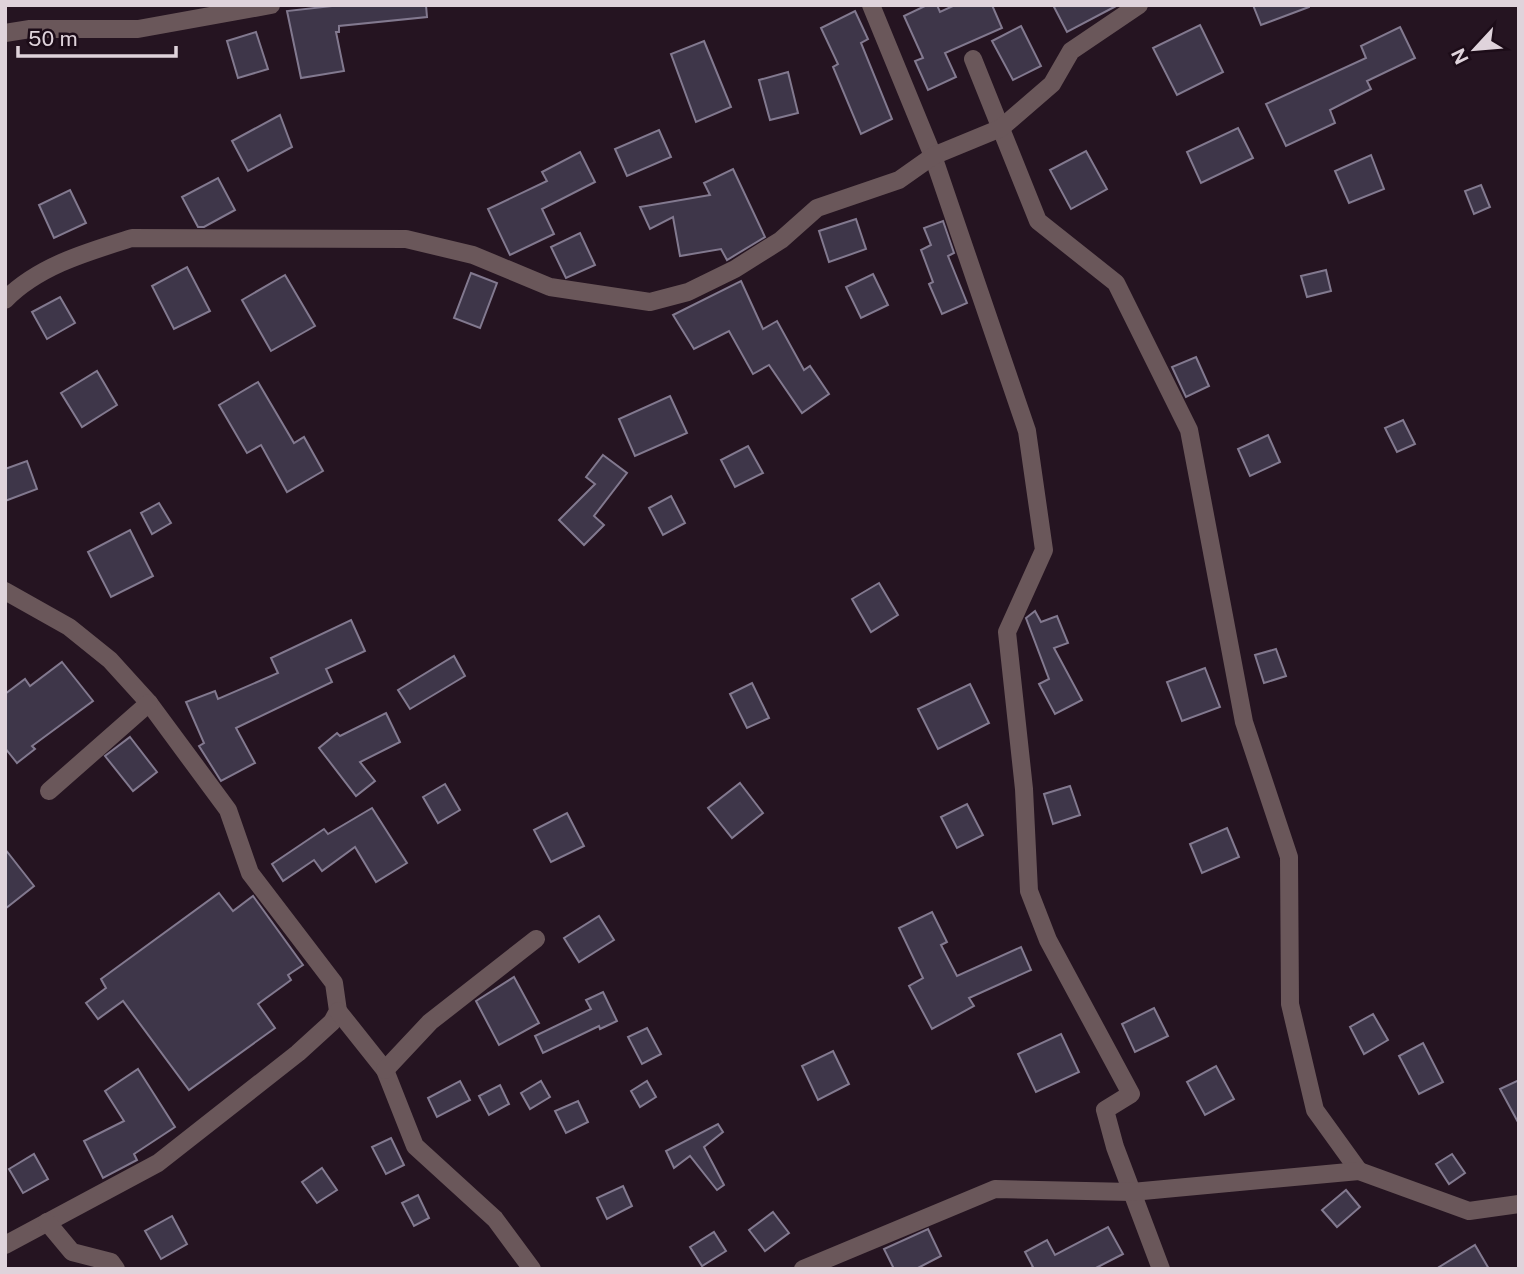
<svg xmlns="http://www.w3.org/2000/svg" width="1524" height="1274" viewBox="0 0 1524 1274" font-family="'Public Sans',sans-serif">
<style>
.building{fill:#3e3649;stroke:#82798f;stroke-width:2}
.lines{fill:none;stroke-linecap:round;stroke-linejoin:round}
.street{stroke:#6a575a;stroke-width:18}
</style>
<rect width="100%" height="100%" fill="#251421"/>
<g class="building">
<polygon points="341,5 426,5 427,17 339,26 339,32 336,32 344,71 301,78 287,11"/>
<polygon points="927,5 937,5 940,12 955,5 992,5 1002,28 945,53 956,77 928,90 915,61 923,58 904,16"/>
<polygon points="1053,5 1118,5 1067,32"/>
<polygon points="1253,5 1309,5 1309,7 1261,25"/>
<polygon points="855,11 868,39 861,43 892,119 861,134 833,67 838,64 821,28"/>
<polygon points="1200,25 1223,72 1177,95 1153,48"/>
<polygon points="1021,26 1041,66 1013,80 992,41"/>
<polygon points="1400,27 1415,58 1367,81 1371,89 1330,110 1335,123 1286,146 1266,104 1366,58 1361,46"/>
<polygon points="256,32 268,69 238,78 227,41"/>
<polygon points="704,41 731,107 696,122 671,54"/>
<polygon points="788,72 798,113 770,120 759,80"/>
<polygon points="280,115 292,147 248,171 232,141"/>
<polygon points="1238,128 1253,158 1201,183 1187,152"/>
<polygon points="659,130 671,157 627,176 615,149"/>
<polygon points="1086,151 1107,189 1071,209 1050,170"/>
<polygon points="580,152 595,182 542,209 554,234 510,255 488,209 547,181 542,172"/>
<polygon points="1371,155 1384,189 1349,203 1335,171"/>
<polygon points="733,169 765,237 727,260 721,249 680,256 673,217 650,229 640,207 710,195 704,183"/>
<polygon points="218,178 235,210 204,227 198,227 182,197"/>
<polygon points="1481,185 1490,207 1474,214 1465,191"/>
<polygon points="70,190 86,223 54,238 39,205"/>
<polygon points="856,219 866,249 829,262 819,231"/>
<polygon points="943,221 954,253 948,256 967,303 942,314 929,284 933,282 921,250 931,245 924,228"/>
<polygon points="580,233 595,265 566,278 551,247"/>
<polygon points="187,267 210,311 174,329 152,286"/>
<polygon points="1326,270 1331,291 1307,297 1301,276"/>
<polygon points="471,273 497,283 480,328 454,318"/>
<polygon points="873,274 888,305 861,318 846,287"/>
<polygon points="285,275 315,326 271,351 242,300"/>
<polygon points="741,281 763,329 777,321 804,370 810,366 829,394 802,413 769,365 753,374 729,331 694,349 673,315"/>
<polygon points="60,297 75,323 47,339 32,312"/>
<polygon points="1196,357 1209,386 1186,397 1172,367"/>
<polygon points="97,371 117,405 82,427 61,393"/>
<polygon points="258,382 294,443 304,437 323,471 287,492 261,445 247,453 219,405"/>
<polygon points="670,396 687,433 635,456 619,419"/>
<polygon points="1403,420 1415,444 1397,452 1385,428"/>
<polygon points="1268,435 1280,462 1250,476 1238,449"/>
<polygon points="748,446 763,473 735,487 721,460"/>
<polygon points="603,455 627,473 594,516 604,525 584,545 559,520 595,484 586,477"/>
<polygon points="27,461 37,489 5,501 5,469"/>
<polygon points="671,496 685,523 663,535 649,508"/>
<polygon points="159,503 171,523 152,534 141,513"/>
<polygon points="130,530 153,576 111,597 88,552"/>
<polygon points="879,583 898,615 871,632 852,599"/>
<polygon points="1035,611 1041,622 1057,616 1068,643 1054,648 1082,700 1055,714 1039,684 1049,679 1026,618"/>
<polygon points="351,620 365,651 326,669 332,682 236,728 255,763 221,781 199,746 204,743 186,702 215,691 218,699 278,673 271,658"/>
<polygon points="1276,649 1286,676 1264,683 1255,655"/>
<polygon points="454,656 465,676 410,709 398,690"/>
<polygon points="62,662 93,701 32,746 35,749 17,763 5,748 5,694 25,679 30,686"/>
<polygon points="1205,668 1220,707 1182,721 1167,682"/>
<polygon points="752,683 769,718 747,728 730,694"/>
<polygon points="970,684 989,723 938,749 918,709"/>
<polygon points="386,713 400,742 360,762 375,781 356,796 319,748 337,733 340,736"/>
<polygon points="130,737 157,772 133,791 105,756"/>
<polygon points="740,783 763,813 732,838 708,808"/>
<polygon points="445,784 460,810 438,823 423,797"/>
<polygon points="1070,786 1080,815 1053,824 1044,794"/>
<polygon points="967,804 983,835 957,848 941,817"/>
<polygon points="372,808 407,863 376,882 355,847 322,871 314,860 283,881 272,864 324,829 328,834"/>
<polygon points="567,813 584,846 551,862 534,830"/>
<polygon points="1227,828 1239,857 1202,873 1190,844"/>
<polygon points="5,849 34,886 5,909"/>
<polygon points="219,893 233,911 253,896 303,965 288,975 291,980 258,1004 275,1028 189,1090 123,1001 98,1019 86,1003 106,988 101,979"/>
<polygon points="932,912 947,942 941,945 957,976 1021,947 1031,970 969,998 974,1006 932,1029 909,986 923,978 899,928"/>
<polygon points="599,916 614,940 579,962 564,938"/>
<polygon points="514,977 539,1023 499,1045 476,1001"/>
<polygon points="603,992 617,1021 600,1029 599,1026 543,1053 535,1036 591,1009 586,1000"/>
<polygon points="1154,1008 1168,1036 1135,1052 1122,1024"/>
<polygon points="1373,1014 1388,1040 1364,1054 1350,1027"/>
<polygon points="647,1028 661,1054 642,1064 628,1037"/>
<polygon points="1061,1034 1079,1072 1036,1092 1018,1054"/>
<polygon points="1423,1043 1443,1082 1419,1094 1399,1056"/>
<polygon points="833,1051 849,1084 818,1100 802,1066"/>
<polygon points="1216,1066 1234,1099 1205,1115 1187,1082"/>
<polygon points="138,1069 175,1127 134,1154 137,1160 103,1178 84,1141 124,1121 105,1091"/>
<polygon points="1519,1080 1519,1124 1500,1089"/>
<polygon points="460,1081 470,1100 437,1117 428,1098"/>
<polygon points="541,1081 550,1097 530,1109 521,1093"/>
<polygon points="647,1081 656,1097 640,1107 631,1091"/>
<polygon points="500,1085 509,1104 489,1115 479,1096"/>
<polygon points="578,1101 588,1122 566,1133 555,1111"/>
<polygon points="718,1124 723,1132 704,1147 724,1185 717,1190 690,1156 674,1168 666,1151"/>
<polygon points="391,1138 404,1165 386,1174 372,1147"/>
<polygon points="34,1154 48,1179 23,1193 9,1169"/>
<polygon points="1452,1154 1465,1173 1449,1184 1436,1164"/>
<polygon points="322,1168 337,1190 317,1203 302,1182"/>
<polygon points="623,1186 632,1206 607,1219 597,1198"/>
<polygon points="1346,1190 1360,1207 1337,1227 1322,1210"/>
<polygon points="418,1195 429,1218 414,1226 402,1203"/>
<polygon points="773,1212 789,1233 765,1251 749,1230"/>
<polygon points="172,1216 187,1244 161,1259 145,1231"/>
<polygon points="1108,1227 1123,1254 1094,1269 1029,1269 1033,1267 1025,1252 1047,1240 1055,1255"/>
<polygon points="928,1229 941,1256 916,1269 894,1269 884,1249"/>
<polygon points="714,1232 726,1251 702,1266 690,1247"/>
<polygon points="1475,1245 1489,1269 1436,1269"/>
</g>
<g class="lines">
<g class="street">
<polyline points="871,5 933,156 1027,431 1044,550 1007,632 1024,789 1029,891 1048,940 1131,1094 1105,1110 1115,1147 1161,1269"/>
<polyline points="5,33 30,29 138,29 271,5"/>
<polyline points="973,59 1038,221 1116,283 1189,430 1244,722 1289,857 1290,1004 1315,1110 1359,1171"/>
<path d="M5 300C38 266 87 252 132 238L406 239 473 255 550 287 650 302 688 292 735 269 781 240 817 208 899 180 933 156 1001 128 1052 84 1071 51 1139 5"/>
<polyline points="5,591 69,627 110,660 149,703 228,810 250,873 334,983 338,1011 332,1022 298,1053 158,1163 5,1245"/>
<polyline points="49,791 149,703"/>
<polyline points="338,1011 385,1070 415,1146 495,1219 532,1269"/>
<polyline points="385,1070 430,1022 536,939"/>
<polyline points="47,1222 72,1252 111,1262 116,1269"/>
<polyline points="803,1269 995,1189 1132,1192 1359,1171 1469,1211 1519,1204"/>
</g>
</g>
<rect width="1524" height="1274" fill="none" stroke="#dfd3db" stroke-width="14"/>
<g transform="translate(1475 49) rotate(244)" stroke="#1c0c18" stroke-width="5" paint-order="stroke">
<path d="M0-5L12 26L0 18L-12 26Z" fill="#dfd3db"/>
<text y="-10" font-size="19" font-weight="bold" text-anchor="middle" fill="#dfd3db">N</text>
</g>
<path d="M18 46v10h158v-10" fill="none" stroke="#dfd3db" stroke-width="3.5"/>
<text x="28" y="46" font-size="21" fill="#dfd3db" stroke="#1c0c18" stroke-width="5" paint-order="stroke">50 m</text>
</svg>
